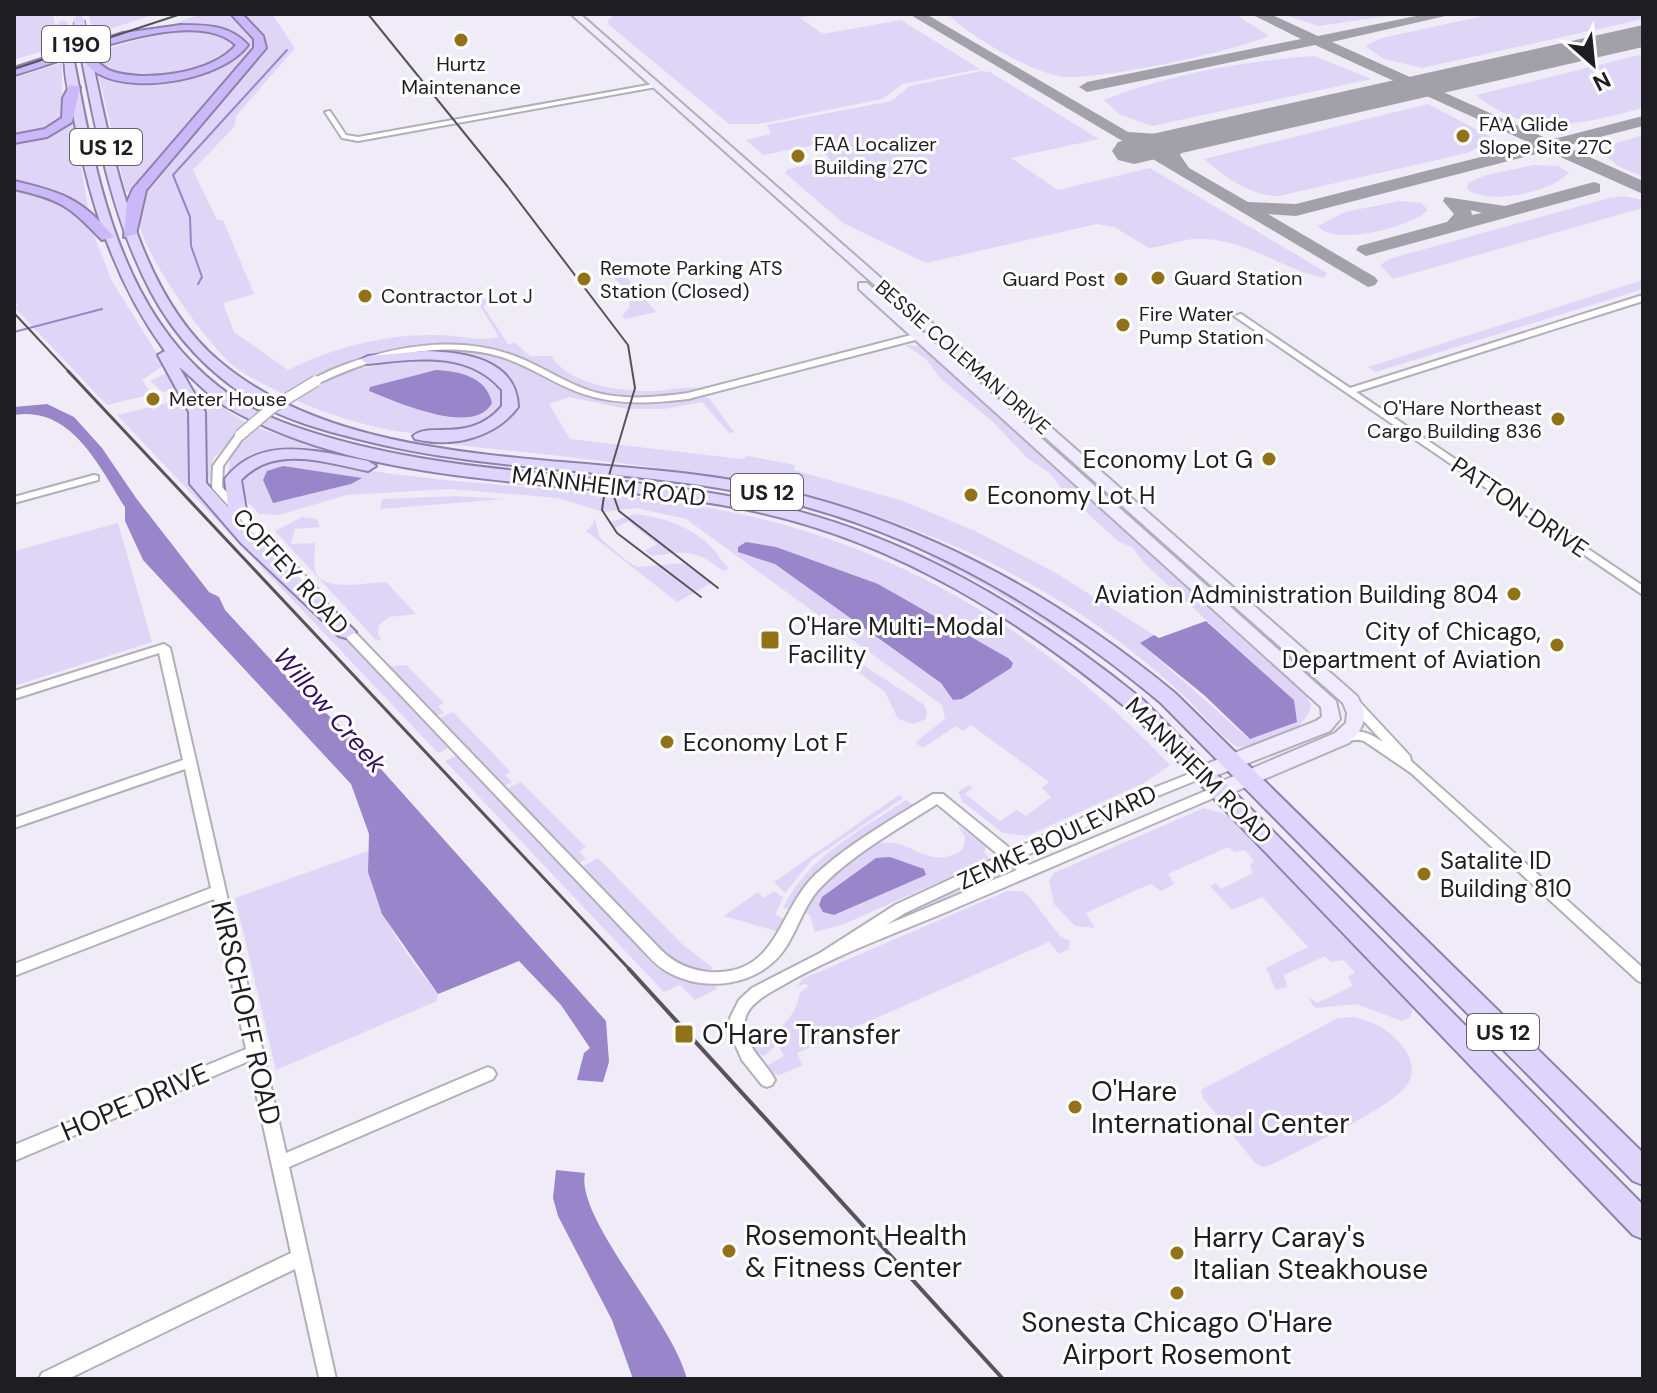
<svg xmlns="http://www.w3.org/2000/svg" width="1657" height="1393" font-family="'DM Sans',sans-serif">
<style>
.green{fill:#dfd6f7}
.water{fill:#9985c9}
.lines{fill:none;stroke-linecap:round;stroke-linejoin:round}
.stream{stroke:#9985c9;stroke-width:2}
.taxiway{fill:#a2a0a8;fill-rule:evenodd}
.runway{fill:#a2a0a8;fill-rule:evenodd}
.street-casing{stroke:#b2afb9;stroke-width:4}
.secondary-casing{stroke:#b2afb9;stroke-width:4}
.primary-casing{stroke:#8e82ad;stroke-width:4}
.highway-casing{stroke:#8e82ad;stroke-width:4}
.street{fill:#fff;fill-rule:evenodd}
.secondary{fill:#efeafd;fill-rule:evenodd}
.primary{fill:#dfd4fb;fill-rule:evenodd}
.highway{fill:#cab8f8;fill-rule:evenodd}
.tram{stroke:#56545a;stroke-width:2}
.rail-far2{stroke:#56545a;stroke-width:2}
.rail-far1{stroke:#56545a;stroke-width:3}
.rail{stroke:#56545a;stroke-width:4}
.street-bridge-casing{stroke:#b2afb9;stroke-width:13;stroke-linecap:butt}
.primary-bridge-casing{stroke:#8e82ad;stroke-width:13;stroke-linecap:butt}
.street-bridge{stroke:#fff;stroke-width:10}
.primary-bridge{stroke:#dfd4fb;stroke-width:11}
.poi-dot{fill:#927218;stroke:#fff;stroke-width:3}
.labels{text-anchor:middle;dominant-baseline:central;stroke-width:6;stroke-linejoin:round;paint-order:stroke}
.far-poi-label{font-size:20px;fill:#1e1d21;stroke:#fff;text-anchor:start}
.far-street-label{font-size:20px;fill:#1e1d21;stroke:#fff}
.shield{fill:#fff;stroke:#626164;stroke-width:2}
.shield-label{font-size:22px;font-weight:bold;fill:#1e1d21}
.poi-label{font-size:24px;fill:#1e1d21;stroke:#fff;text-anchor:start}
.street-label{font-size:24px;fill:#1e1d21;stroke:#fff}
.water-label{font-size:26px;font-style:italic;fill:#330e60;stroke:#fff}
.near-street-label{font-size:28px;fill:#1e1d21;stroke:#fff}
.near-poi-label{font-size:28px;fill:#1e1d21;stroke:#fff;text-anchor:start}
</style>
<rect width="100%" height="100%" fill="#efecf7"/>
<g class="green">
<polygon points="14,14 53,14 58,46 14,60"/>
<polygon points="88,14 156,14 94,34"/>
<path d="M200 14H231L256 42 255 49 132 192H126L98 73C146 81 202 81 244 52L246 43 225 30 163 28Z"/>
<path d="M241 14H272L295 48 236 116 235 126 193 170 217 220H223L254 294 223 303 234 332 288 370C335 347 385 334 438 335 458 335 480 342 499 337L477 301 485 299 488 304 483 306 508 344 515 343 530 356H551C571 386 622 392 656 391 671 390 685 385 700 389 667 404 610 400 572 382 549 371 526 356 500 350 425 331 350 358 285 395 266 385 242 375 227 360 203 337 133 242 138 210 143 175 239 78 266 47L265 39Z"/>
<polygon points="615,14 821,14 800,18 823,34 901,20 980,69 903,84 882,99 759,124 729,124 609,25 608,20"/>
<path d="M948 14H1235L1269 36C1226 53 1111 78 1065 77 1037 76 967 35 948 14Z"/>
<polygon points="1282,14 1401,14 1318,26"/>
<polygon points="1492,14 1639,14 1643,19 1422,68 1384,59 1365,46 1382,38"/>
<path d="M191 30 231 38 236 47C208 78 140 86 104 67L100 51C131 41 158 33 191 30Z"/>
<path d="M1643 54V108C1581 124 1530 140 1476 95Z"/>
<path d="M1314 56 1372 79 1152 126 1120 115 1104 100C1168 74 1245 61 1314 56Z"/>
<polygon points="62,63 62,118 38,132 14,136 14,78"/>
<path d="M981 71 990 72 1099 139 1011 158 1058 190 1150 168 1327 273 1324 278C1286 270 1249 242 1207 239 1183 237 1169 246 1149 248L1114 227 1097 224 926 263 843 223 785 173 788 169 831 160 815 145 763 155 746 140 771 134 767 125 891 101 910 86Z"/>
<path d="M1428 104 1495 139 1467 153 1279 196C1250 196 1225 177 1204 159Z"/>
<polygon points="74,122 88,208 63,195 14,181 14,142 57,133"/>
<polygon points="1643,135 1643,177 1618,166 1602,153 1607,146"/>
<path d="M1534 165 1558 166 1569 173C1551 192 1489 206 1467 189L1468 183 1486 175Z"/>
<polygon points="14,188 64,203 90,225 112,281 164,365 142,380 152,394 107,405 14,307 18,305 14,300"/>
<polygon points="1624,196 1643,200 1643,208 1393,279 1380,265 1392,258 1609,198"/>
<path d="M1400 201 1421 203 1428 210C1413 227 1333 247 1318 226L1345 212Z"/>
<polygon points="619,265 629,267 624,274 656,312 625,319 622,315 630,307 629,293 606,270"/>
<polygon points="1643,280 1643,289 1376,372 1368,367"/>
<path d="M905 345 923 346 1303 691 1311 705C1306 733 1262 748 1237 747 1217 733 1202 713 1184 696 1151 665 1113 635 1074 610 863 476 668 469 429 442L446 440 515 408 518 396 507 377 424 351C457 350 490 352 521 365 551 378 578 395 611 401 644 406 683 393 709 398L734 432 729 433 702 402 664 409H628L569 397 549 404 570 439 741 459 748 456 795 465 794 470 903 501 975 531 1056 573 1154 635 1141 644 1249 739 1294 700 1145 564 1132 547 1119 542 1063 491 1051 474 1027 458 993 422 941 379 925 358Z"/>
<path d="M410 358C452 359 469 363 503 388L506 403C500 409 492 420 484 424 431 450 343 421 293 399L346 372Z"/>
<polygon points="169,372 190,410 190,472 448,748 438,753 117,415 175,401 171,391 163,392 150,381"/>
<polygon points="190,386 246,423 213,459 208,486 204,488 202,409"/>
<polygon points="255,427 346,457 299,451 227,478 231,455"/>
<path d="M294 457C335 464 377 473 419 477 521 489 625 491 726 511 901 546 1048 636 1170 765L1146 782 1027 836 1003 833 963 802 958 792 970 785 972 788 965 794 1000 821 1017 810 1026 816 1051 797 1042 788 1049 782 971 725 963 731 956 726 923 748 916 743 918 740 945 719 942 705 686 519 636 508 603 512 558 498 450 489 347 495 279 515 259 514 239 493V479L257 463Z"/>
<polygon points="457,496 505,499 380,509 382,499"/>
<path d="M635 514C663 517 693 527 713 549 720 556 720 561 729 568L723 571C695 549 686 551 652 556L645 551 657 544 628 521 615 528 610 522Z"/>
<path d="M302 517 317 519 320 527 295 529 291 544 315 543C315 551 314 561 315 569 319 594 369 582 386 582L416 614 389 617 379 625 378 634 382 641 375 639 275 531Z"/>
<polygon points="594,517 600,538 628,562 638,567 683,563 713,582 677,602 586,531 593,525"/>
<polygon points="118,523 152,642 14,686 14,551"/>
<polygon points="934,553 1026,601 1107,660 986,586 929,557"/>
<polygon points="843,652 923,704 927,711 926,719 913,724 898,719 885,692 837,656"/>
<polygon points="406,665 444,703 438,706 444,713 435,717 386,667"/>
<polygon points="453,712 511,772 505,775 512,782 503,787 437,719"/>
<polygon points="456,756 657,967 686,982 716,985 717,989 695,1000 680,985 664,992 445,761"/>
<polygon points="521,782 586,847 579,851 586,859 578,864 505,789"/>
<polygon points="899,795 903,798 812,860 785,893 774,882"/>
<path d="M906 800 913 805C869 836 816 862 791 910L783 908C807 857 861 830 906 800Z"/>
<polygon points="1204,808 1234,817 1413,1007 1410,1017 1402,1021 1356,1004 1315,1008 1308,997 1317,1003 1353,986 1348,977 1355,972 1343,960 1331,962 1325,956 1284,975 1287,987 1276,990 1266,968 1308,947 1262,897 1232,910 1210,886 1216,883 1221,889 1253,873 1250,866 1254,861 1245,850 1235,852 1228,847 1168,874 1174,884 1161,891 1150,884 1086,913 1095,928 1075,926 1054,904 1049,881 1054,873"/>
<path d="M958 826 986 846 984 852 989 858 986 861 842 925 815 932 810 915 803 912C816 889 852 848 881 843 912 838 930 873 963 849L965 837Z"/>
<path d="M368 851C368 907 405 952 438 994L437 1001 276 1070 235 898Z"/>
<polygon points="598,858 682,944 712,967 711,972 688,968 664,953 581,867"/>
<polygon points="997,868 1005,872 997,880 880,930 878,927"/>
<polygon points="774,891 783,897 775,915 786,919 779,932 724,916 758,892 764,898"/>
<path d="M1007 891H1023L1029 896 1060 936 1070 941 1069 949 1059 954 1049 942 797 1053 803 1065 780 1075H772L765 1067 784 1056 778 1044 764 1056 754 1052 750 1045 760 1040 756 1034 749 1036 767 1028 772 1035C788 1021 796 1013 800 992L808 987 806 984 798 986 802 979Z"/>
<path d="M1355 1017C1377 1023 1392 1031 1405 1050 1412 1059 1415 1075 1407 1085 1390 1109 1303 1148 1273 1164L1263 1167 1255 1163 1203 1098 1201 1090 1338 1018Z"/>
</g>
<g class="water">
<path d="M436 370C459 371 487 377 492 403 474 437 397 402 369 391L370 387Z"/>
<path d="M47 404 74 417 102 448 136 498 209 592 219 597 225 610 286 676 355 740 606 1021 609 1062 603 1082 577 1080 584 1053 590 1048 561 1005 519 961 438 994 382 914 368 872 369 834 351 784 143 560 125 521V507C99 466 71 405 14 415V407Z"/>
<polygon points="283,466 362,478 351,484 273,503 263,480 267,471"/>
<polygon points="746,542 776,547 878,584 1008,658 1013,663 1011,668 962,699 953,700 941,683 775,564 738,552 738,547"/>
<polygon points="1206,621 1294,700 1297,722 1250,739 1204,695 1140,643 1154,635 1159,638"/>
<polygon points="890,857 924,869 926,875 834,915 823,912 819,905 822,897 876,858"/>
<path d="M556 1170 585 1173C575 1218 672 1320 687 1379H633L612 1320 558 1216 553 1198Z"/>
</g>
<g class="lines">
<g class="stream">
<polyline points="198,284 202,277 191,246 190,217 173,175 287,50"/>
<polyline points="14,332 102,309"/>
</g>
<g class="taxiway">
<path d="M909 14H926L1128 132 1190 136 1193 140 1180 155 1189 168 1248 202 1296 204 1532 144 1315 45 1087 92 1079 87 1087 82 1301 39 1251 14H1270L1318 36 1426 14H1454L1332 42 1550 140 1643 116V126L1565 146 1643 181V194L1547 151 1296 216 1268 214 1375 277 1378 281 1375 285 1368 287ZM1145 142 1171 144 1163 153Z"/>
<path d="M1594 182 1600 184V192L1366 256 1356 250 1359 246 1447 222 1454 214 1443 201 1445 197 1505 206ZM1471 210 1482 213 1472 215Z"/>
</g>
<polygon class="runway" points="1643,25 1643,47 1134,164 1118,160 1112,151 1118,142 1134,138"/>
<g class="street-casing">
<g id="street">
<polygon points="654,84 657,86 656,87 358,141 342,138 325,112 330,111 346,135 358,137"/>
<polygon points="1643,295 1643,301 1356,392 1643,586 1643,595 1234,316 1241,314 1350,388"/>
<path d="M941 332 945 335 944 337 919 339 688 399C647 404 607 406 568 388 546 378 526 365 502 357 440 339 376 356 319 383L316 384 311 381C321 374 333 369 344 365 397 345 458 336 512 355 543 366 570 387 602 394 630 400 660 397 688 393L919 333Z"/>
<polygon points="240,432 245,435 223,466 222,487 321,593 323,596 321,599 313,599 212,488 213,466 237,433"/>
<polygon points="94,475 98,476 98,480 14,503 14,497"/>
<path d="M341 621 345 622 660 949C674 963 689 970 709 972 779 976 777 911 816 874 851 842 893 819 933 794H943L1012 850 1108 806 1199 770H1207L1209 773 1207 776 1118 812 1021 858 1029 865 1215 787H1225L1226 790 1225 793C1131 833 1038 873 944 913 889 936 830 957 778 988 767 994 751 1003 746 1016 738 1042 765 1060 775 1080L772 1085 767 1087 762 1085 742 1060 731 1035 730 1018 739 1000 752 988 820 953 895 905 1000 856 937 804C898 829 856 852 823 885 805 902 799 927 786 947 761 986 704 994 666 971 654 964 645 952 635 942L337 628 335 625ZM1009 864 1017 870 886 925 905 913Z"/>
<polygon points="164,644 170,648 286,1153 483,1069 488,1067 493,1069 496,1074 493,1079 289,1167 336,1379 320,1379 319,1377 295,1269 68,1379 39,1379 42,1373 291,1253 249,1061 14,1161 14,1145 246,1049 214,899 14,976 14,964 211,888 185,769 14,828 14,818 183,760 159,653 14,699 14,691"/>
<path d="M1353 698 1357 699 1410 756 1411 761 1643 968V983L1638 981 1411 773 1364 741C1353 737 1347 744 1338 741L1336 738 1338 735C1358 729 1365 730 1383 742L1349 705 1347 702 1349 699Z"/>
</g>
</g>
<g class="secondary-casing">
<g id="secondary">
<path d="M571 14H580L1357 696C1369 717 1365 727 1349 743L1227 795H1213L1210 790 1213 785 1335 733 1346 723 1347 713 1343 703Z"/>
<polygon points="859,283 867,283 1336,701 1340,719 1330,731 1210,778 1196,778 1193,773 1196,768 1316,721 1322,717 1321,707 859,289"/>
</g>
</g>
<g class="primary-casing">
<g id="primary">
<path d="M86 52 91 55C113 156 136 291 219 361 353 475 583 451 748 483 908 514 1050 590 1175 693L1643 1153V1185L1633 1181 1161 703C1041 602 903 523 747 493 618 468 485 472 358 439 323 430 285 420 254 401 211 375 175 337 151 292 112 218 97 136 81 55Z"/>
<path d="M65 59 74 61C89 139 103 219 140 290 162 332 193 370 233 397 262 417 300 429 334 439 472 478 618 472 759 502 903 532 1030 608 1143 700L1643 1205V1239L1633 1235 1129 710C1020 619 898 543 758 512 586 474 382 497 225 406 209 396 194 379 179 367L205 412 206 483 228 507 225 479C260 433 319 452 368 461L376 466 368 471C326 463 275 444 241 480L246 510 235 515 356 632 346 638 339 636 241 543 190 484 189 412 158 355 165 351C114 281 90 203 74 119 71 101 63 76 65 59Z"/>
<path d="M425 351C463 352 517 359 518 407 495 438 452 448 415 439L413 436C431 421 470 444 502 406V390C468 350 415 359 368 364L361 360 368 356Z"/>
</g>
</g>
<g class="highway-casing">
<g id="highway">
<polygon points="231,14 242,14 263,36 266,48 146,190 136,234 124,237 127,202 133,189 254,48 254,39"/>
<path d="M181 25C206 25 230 25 248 45 223 79 139 94 101 75 93 72 87 64 81 59L91 57C98 61 104 69 111 71 144 83 214 73 236 45 193 3 64 62 14 75V68L123 33Z"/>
<polygon points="70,85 80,87 72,122 47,137 14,143 14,135 45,129 62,118 63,98"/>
<path d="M14 181C62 192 82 199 114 237L102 240C69 206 62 200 14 189Z"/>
</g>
</g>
<use href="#street" class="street"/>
<use href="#secondary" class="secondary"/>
<use href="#primary" class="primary"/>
<use href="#highway" class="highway"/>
<g class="tram">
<polyline points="368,14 508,187 628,345 635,388 605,489 602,510 617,533 701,597"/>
<polyline points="614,482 612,491 619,511 718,588"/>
</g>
<g class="rail-far2">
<polyline points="14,69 181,14"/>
<polyline points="14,313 70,373"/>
</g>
<polyline class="rail-far1" points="68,371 631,971"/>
<polyline class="rail" points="629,969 1003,1379"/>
<g class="street-bridge-casing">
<polyline id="street-bridge" points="240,435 273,407 316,381"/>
</g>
<g class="primary-bridge-casing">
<g id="primary-bridge">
<polyline points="79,21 86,55"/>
<polyline points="63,26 69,61"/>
</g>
</g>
<use href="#street-bridge" class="street-bridge"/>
<use href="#primary-bridge" class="primary-bridge"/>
</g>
<g class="poi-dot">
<circle cx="461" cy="40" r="8"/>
<circle cx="1463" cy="136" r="8"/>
<circle cx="798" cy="156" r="8"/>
<circle cx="1158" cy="278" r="8"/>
<circle cx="584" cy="279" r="8"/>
<circle cx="1121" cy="279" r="8"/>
<circle cx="365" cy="296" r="8"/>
<circle cx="1123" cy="325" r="8"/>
<circle cx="153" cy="399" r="8"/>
<circle cx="1558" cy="419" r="8"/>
<circle cx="1269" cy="459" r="8"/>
<circle cx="971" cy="495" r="8"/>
<circle cx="1514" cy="594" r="8"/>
<rect x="760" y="630" width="20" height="20" rx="4"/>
<circle cx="1557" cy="645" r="8"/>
<circle cx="667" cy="742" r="8"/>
<circle cx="1424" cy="874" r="8"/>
<rect x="674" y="1024" width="20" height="20" rx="4"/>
<circle cx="1075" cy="1107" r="8"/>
<circle cx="729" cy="1251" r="8"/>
<circle cx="1177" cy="1253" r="8"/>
<circle cx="1177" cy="1293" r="8"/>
</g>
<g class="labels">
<g class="far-poi-label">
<text x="461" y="64" text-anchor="middle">Hurtz<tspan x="461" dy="23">Maintenance</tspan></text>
<text x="1479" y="124">FAA Glide<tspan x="1479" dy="23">Slope Site 27C</tspan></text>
<text x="814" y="144">FAA Localizer<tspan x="814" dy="23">Building 27C</tspan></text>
<text x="600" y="268">Remote Parking ATS<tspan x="600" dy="23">Station (Closed)</tspan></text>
<text x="1174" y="278">Guard Station</text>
<text x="1105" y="279" text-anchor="end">Guard Post</text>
<text x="381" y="296">Contractor Lot J</text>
<text x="1139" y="314">Fire Water<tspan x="1139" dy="23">Pump Station</tspan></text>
<text x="169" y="399">Meter House</text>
<text x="1542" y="408" text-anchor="end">O'Hare Northeast<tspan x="1542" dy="23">Cargo Building 836</tspan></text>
</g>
<g class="far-street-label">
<text transform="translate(963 357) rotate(41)">BESSIE COLEMAN DRIVE</text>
</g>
<g class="shield">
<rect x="42" y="26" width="68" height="36" rx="6"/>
<rect x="70" y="129" width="72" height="36" rx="6"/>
<rect x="731" y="474" width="72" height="36" rx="6"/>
<rect x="1467" y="1014" width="72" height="36" rx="6"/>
</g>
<g class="shield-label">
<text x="76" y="44">I 190</text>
<text x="106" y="147">US 12</text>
<text x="767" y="492">US 12</text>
<text x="1503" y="1032">US 12</text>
</g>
<g class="poi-label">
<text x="1253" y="459" text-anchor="end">Economy Lot G</text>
<text x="987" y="495">Economy Lot H</text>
<text x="1498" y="594" text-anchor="end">Aviation Administration Building 804</text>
<text x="788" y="626">O'Hare Multi-Modal<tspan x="788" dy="28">Facility</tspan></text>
<text x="1541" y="631" text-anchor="end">City of Chicago,<tspan x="1541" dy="28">Department of Aviation</tspan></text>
<text x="683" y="742">Economy Lot F</text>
<text x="1440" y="860">Satalite ID<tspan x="1440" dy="28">Building 810</tspan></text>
</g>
<g class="street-label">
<text transform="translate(609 486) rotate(7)">MANNHEIM ROAD</text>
<text transform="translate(1520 507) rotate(34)">PATTON DRIVE</text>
<text transform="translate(291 571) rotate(48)">COFFEY ROAD</text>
<text transform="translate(1199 770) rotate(45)">MANNHEIM ROAD</text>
<text transform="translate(1057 837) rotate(-25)">ZEMKE BOULEVARD</text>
</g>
<g class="water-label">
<text transform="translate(330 710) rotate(49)">Willow Creek</text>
</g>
<g class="near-street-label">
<text transform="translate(246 1013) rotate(77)">KIRSCHOFF ROAD</text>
<text transform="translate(135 1102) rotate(-23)">HOPE DRIVE</text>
</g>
<g class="near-poi-label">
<text x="702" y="1034">O'Hare Transfer</text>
<text x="1091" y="1091">O'Hare<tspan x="1091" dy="32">International Center</tspan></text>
<text x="745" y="1235">Rosemont Health<tspan x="745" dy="32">&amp; Fitness Center</tspan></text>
<text x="1193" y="1237">Harry Caray's<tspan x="1193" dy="32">Italian Steakhouse</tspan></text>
<text x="1177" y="1322" text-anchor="middle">Sonesta Chicago O'Hare<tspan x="1177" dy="32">Airport Rosemont</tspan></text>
</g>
</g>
<rect width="1657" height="1393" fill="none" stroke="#1e1d21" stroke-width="32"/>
<g transform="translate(1593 64) rotate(153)" stroke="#ffffff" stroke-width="6" paint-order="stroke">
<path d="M0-6L14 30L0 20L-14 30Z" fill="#1e1d21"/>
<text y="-12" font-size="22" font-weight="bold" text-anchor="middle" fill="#1e1d21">N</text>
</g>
</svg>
